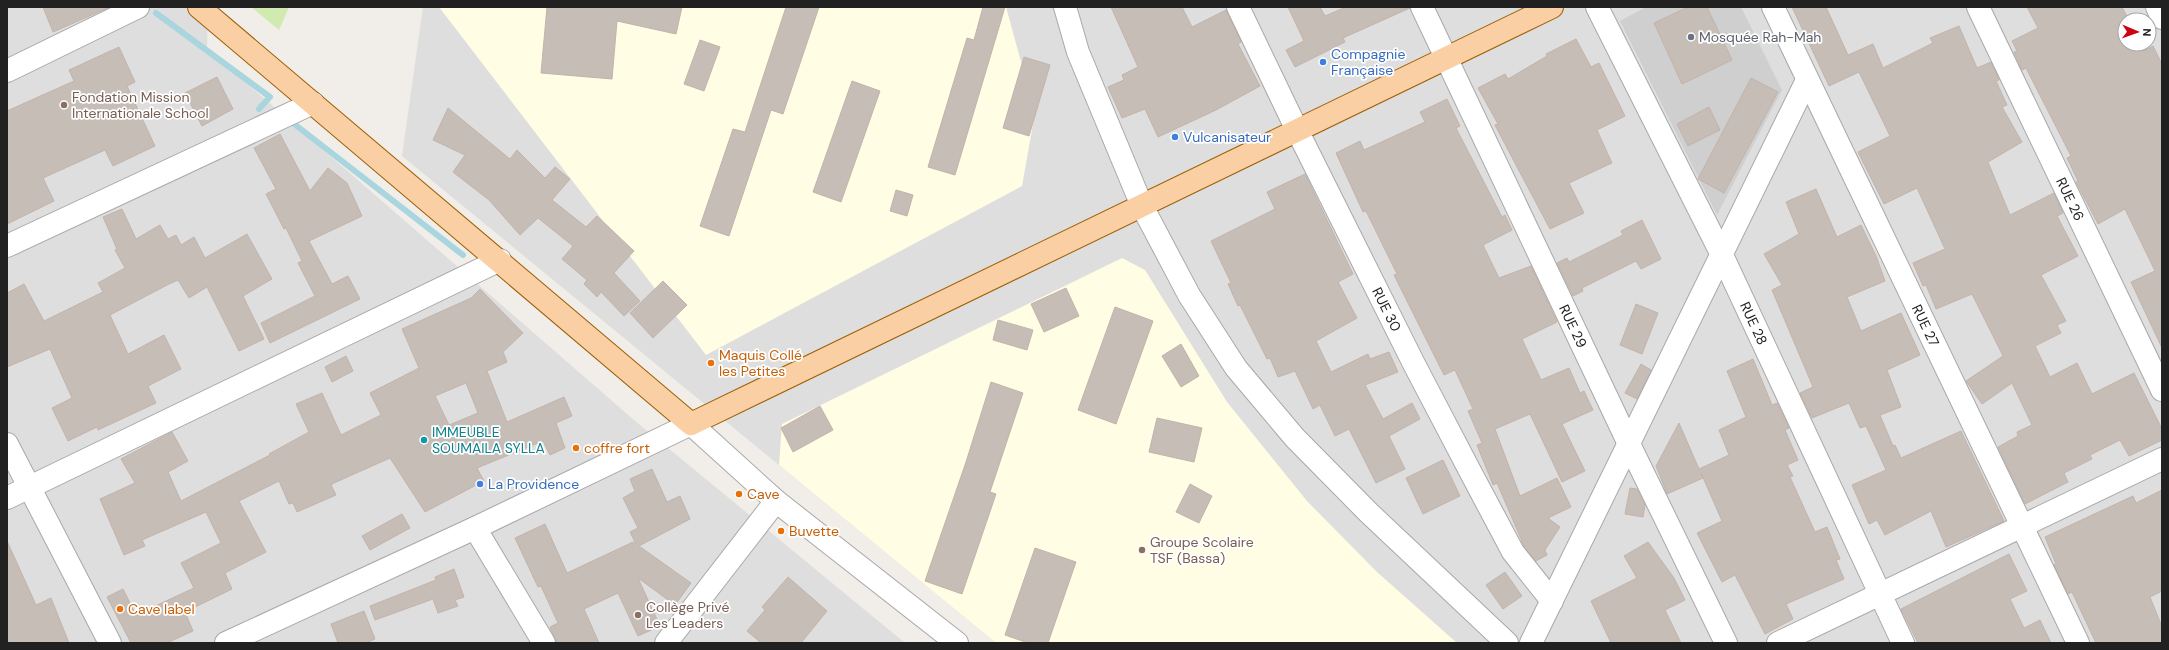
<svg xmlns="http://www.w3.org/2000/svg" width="2169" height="650" font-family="'DM Sans',sans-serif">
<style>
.residential{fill:#dfdede;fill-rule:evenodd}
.education{fill:#fffde3}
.religious{fill:#cfcfcf}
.grass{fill:#d0eaaf}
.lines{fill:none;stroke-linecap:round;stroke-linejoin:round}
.stream{stroke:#a9d5de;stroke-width:6}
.building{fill:#c6bdb7;stroke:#c3b3aa;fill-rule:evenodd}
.minor-casing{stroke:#a8a8a8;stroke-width:24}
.major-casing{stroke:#9b5f03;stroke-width:24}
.minor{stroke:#fff;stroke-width:22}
.major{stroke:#facfa3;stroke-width:22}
.worship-dot{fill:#6b7280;stroke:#fff;stroke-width:1.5}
.shop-dot{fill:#3f7fe0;stroke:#fff;stroke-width:1.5}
.education-dot{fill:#8d6e63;stroke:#fff;stroke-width:1.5}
.food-dot{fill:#e8710a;stroke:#fff;stroke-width:1.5}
.culture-dot{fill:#0f9aa8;stroke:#fff;stroke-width:1.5}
.labels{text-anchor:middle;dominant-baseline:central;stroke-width:3.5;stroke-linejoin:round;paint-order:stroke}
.worship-label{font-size:14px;fill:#5b616d;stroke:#fff;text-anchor:start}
.shop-label{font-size:14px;fill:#366cbe;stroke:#fff;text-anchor:start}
.education-label{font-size:14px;fill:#785e54;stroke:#fff;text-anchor:start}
.street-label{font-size:14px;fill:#212121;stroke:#fff}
.food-label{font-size:14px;fill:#c56008;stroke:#fff;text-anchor:start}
.culture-label{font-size:14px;fill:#0d838f;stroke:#fff;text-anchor:start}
</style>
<rect width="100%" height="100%" fill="#f1ede8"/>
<g class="residential">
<polygon points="7,7 208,7 207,49 634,420 905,643 7,643"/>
<path d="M423 7H2162V643H996L402 156ZM2125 20H2149V44H2125Z"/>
</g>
<g class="education">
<polygon points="439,7 1006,7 1035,113 1022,186 706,355"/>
<polygon points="1122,258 1145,270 1227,402 1307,501 1377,572 1457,643 996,643 779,465 782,424"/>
</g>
<polygon class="religious" points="1646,7 1741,7 1782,90 1717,215 1620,21"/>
<polygon class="grass" points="251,7 289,7 279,30"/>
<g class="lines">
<g class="stream">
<polyline points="156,13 270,97"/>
<polyline points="259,109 268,99"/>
<polyline points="293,123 463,255"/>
</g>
</g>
<g class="building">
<polygon points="43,7 110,7 53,32"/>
<polygon points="547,7 682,7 676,34 617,21 612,79 541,73"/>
<polygon points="786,7 819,7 783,114 771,110 729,236 700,226 733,129 745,132"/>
<polygon points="983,7 1005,7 955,175 928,167 967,38 974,40"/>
<polygon points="1111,7 1182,7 1192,27 1226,10 1241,42 1238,44 1260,86 1216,110 1158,137 1145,109 1122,118 1108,87 1124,80 1122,75 1138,67"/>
<polygon points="1288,7 1320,7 1325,16 1346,7 1410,8 1343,38 1345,42 1295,67 1286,50 1304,41"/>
<polygon points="1688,7 1707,7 1732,60 1682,84 1654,23"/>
<polygon points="1792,7 1826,7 1848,55 1873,44 1883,68 1933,43 1930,38 1959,26 1977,68 1991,62 1999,80 1996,81 2007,105 2002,107 2022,142 1988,162 2010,215 2054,193 2063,213 2057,216 2078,256 2041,275 2066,321 2057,325 2061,333 2035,346 2050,377 2077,363 2092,394 2134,373 2162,429 2162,440 2129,456 2120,440 2090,455 2092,459 2064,473 2068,482 2025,504 1998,447 2018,436 2017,432 2032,425 2012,383 1982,404 1966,381 2003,356 1972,294 1936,309 1926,285 1923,286 1913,263 1945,249 1917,188 1884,204 1858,152 1890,136 1859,72 1829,86"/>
<polygon points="2027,7 2122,7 2129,20 2125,20 2125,44 2140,44 2144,51 2153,46 2162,64 2162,348 2131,282 2155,271 2125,209 2098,224 2076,182 2078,181 2067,158 2071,156 2026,68 2022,70 2014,52 2017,51 2012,41 2038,28"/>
<polygon points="1576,39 1591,67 1599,63 1625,116 1597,130 1612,163 1569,183 1584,213 1550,229 1517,167 1495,125 1498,124 1478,88 1505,74 1508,79 1547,56 1546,54"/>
<polygon points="700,40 720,47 704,91 684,84"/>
<polygon points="119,47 135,82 127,86 155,146 113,166 105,150 43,178 54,201 7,224 7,111 74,81 69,70"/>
<polygon points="1024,57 1050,65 1029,136 1003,128"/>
<polygon points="217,77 233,109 202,126 185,93"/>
<polygon points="1751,78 1778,92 1724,193 1698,179"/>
<polygon points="852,81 880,91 841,202 813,192"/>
<polygon points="1447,99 1460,126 1456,128 1502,217 1505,215 1512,230 1483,245 1499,278 1531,266 1557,322 1522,339 1541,380 1569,368 1580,393 1584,391 1593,410 1562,424 1585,471 1562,482 1530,414 1495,429 1520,496 1557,478 1571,507 1548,518 1560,527 1545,550 1547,555 1536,561 1524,546 1497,483 1493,485 1477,445 1482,443 1468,411 1473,409 1455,370 1444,375 1394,275 1397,274 1366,211 1363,212 1336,153 1360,141 1364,150 1425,122 1420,112"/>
<polygon points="1709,107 1720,130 1688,146 1677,124"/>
<polygon points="448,108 510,159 517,150 545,178 555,167 570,179 552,200 586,227 597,216 634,251 614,273 640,301 624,316 601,292 597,297 584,284 587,280 562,259 573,246 538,218 520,235 489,200 453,172 465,155 433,140"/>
<polygon points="280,134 310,191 328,168 347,183 362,216 309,241 332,284 348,276 360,299 270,343 261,323 315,296 298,263 302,261 286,228 284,229 266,194 276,189 254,148"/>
<polygon points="1305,174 1353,274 1338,282 1357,318 1316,341 1331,372 1368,354 1370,359 1389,352 1398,372 1365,385 1383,419 1412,403 1420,419 1389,436 1405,469 1376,483 1349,429 1335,436 1320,405 1313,409 1295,371 1278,377 1270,358 1267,359 1240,305 1238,306 1228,284 1231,283 1211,241 1275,209 1267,192"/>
<polygon points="1816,189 1837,237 1861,225 1876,256 1885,281 1847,297 1861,331 1901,313 1920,355 1887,370 1901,407 1880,415 1893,446 1895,445 1901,458 1961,431 2004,521 1946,547 1931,511 1885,535 1877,520 1869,524 1852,485 1886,470 1866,426 1860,428 1849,403 1812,418 1800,393 1813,387 1772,290 1782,285 1764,254 1799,234 1786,202"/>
<polygon points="896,190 913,195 907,216 890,211"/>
<polygon points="122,209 136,239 160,225 168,239 176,235 181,245 194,237 205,258 247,234 272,279 243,296 264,339 239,351 207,287 189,298 178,280 169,284 110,315 128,354 164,335 181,369 148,386 156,403 98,430 97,427 68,441 52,408 72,398 50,349 7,367 7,293 24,284 44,321 103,292 98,283 125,268 115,250 117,249 103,217"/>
<polygon points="1642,220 1661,259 1641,269 1636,261 1582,288 1583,291 1573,296 1557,263 1567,258 1569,262 1623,235 1621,231"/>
<polygon points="663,281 687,305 653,338 630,313"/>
<polygon points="1066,288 1079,316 1044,332 1031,304"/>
<path d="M480 289 523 333 503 352 507 362 487 371 507 422 564 397 572 416 556 423 565 448 550 455 543 441 477 468 484 481 425 512 390 458 334 483 331 485 336 495 297 512 293 503 289 504 279 481 239 501 266 552 225 573 232 589 185 612 193 631 167 643H131L107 597 123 589 136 615 194 588 181 563 221 543 206 512 142 540 145 546 124 555 100 499 135 483 121 459 172 432 188 461 168 472 181 501 270 455 269 454 309 432 296 404 322 393 341 435 381 415 370 393 419 368 402 329 471 298ZM466 383 478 413 449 425 435 396Z"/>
<polygon points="1636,304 1658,313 1642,354 1620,345"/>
<polygon points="1115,307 1153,321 1116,424 1078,410"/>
<polygon points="998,320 1033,330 1027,350 993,340"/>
<polygon points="1181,344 1199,376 1181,387 1162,356"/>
<polygon points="346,356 353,371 332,382 325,367"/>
<polygon points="1753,359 1772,405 1777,403 1789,428 1785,430 1798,460 1787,465 1793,476 1790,477 1815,532 1827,527 1840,559 1836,560 1844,579 1786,604 1793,619 1765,634 1735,575 1722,582 1697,533 1722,521 1701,473 1703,478 1667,494 1656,466 1679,423 1699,469 1729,455 1719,430 1746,417 1727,371"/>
<polygon points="1641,364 1651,370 1637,399 1625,393"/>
<polygon points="991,382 1023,393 990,492 996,494 962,594 925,581 966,462"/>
<polygon points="820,406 833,430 793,452 781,428"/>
<polygon points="1157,418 1202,428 1194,462 1149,452"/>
<polygon points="1443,460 1460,496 1423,514 1406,478"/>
<polygon points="652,469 667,502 680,496 690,519 639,546 691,583 675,605 638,578 660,626 638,636 618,593 584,609 599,643 557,643 550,627 558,623 541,586 538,587 515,538 545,524 567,573 633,542 636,544 630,532 638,528 623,498 635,491 630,479"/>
<polygon points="1190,484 1212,496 1199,523 1176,512"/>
<polygon points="1630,488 1637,489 1645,505 1643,517 1625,514"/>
<polygon points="2162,490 2162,591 2150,597 2162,627 2162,643 2096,643 2072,592 2068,594 2054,565 2056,564 2045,537 2133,496 2136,503"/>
<polygon points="402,514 410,528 370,550 362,536"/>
<polygon points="7,541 36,605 51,598 69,643 7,643"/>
<polygon points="1648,542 1674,578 1685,600 1665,610 1681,643 1611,643 1591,601 1637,578 1624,556"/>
<polygon points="1035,548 1076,562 1048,643 1028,643 1005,635"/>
<polygon points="2009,554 2027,591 2010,599 2024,628 2040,620 2051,643 1918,643 1901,609"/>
<polygon points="454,569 464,597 455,600 458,606 438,613 433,599 375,620 370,606 436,580 435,577"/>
<polygon points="1505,572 1522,596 1503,609 1486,585"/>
<polygon points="788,577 827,611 801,643 761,643 747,631 765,610 762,607"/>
<polygon points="364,611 375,639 366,643 338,643 331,624"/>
</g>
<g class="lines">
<g class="minor-casing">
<g id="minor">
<polyline points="1065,7 1078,52 1142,206 1189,295 1236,368 1295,438 1369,513 1507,643"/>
<path id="s1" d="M1238 7 1297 130 1414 364 1471 473 1513 552 1552 601"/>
<path id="s2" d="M1422 7 1629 444 1726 643"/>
<path id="s3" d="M1597 7 1722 255 1903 643"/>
<path id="s4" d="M1773 7 2078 643"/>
<path id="s5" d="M1978 7 2162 390"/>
<polyline points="2157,7 2162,18"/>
<polyline points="7,71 138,7"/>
<polyline points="7,246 313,103"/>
<polyline points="7,444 110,643"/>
<polyline points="7,498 500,260"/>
<polyline points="475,528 544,643"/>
<polyline points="226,643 475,528 691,424 776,501 957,643"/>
<polyline points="666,643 776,501"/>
<polyline points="1531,643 1807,80"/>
<polyline points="1778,643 2162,459"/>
</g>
</g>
<g class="major-casing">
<polyline id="major" points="199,7 691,424 1552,7"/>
</g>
<use href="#minor" class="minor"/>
<use href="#major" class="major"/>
</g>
<circle class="worship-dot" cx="1691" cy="37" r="4"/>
<g class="shop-dot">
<circle cx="1323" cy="62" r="4"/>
<circle cx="1175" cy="137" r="4"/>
<circle cx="480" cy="484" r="4"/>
</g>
<g class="education-dot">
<circle cx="64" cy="105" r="4"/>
<circle cx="1142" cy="550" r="4"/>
<circle cx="638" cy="615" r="4"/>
</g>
<g class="food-dot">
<circle cx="711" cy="363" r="4"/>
<circle cx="576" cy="448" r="4"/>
<circle cx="739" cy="494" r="4"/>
<circle cx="781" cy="531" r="4"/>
<circle cx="120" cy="609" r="4"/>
</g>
<circle class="culture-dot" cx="424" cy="440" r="4"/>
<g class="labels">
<g class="worship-label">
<text x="1699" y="37">Mosquée Rah-Mah</text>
</g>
<g class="shop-label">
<text x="1331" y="54">Compagnie<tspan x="1331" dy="16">Française</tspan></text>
<text x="1183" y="137">Vulcanisateur</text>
<text x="488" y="484">La Providence</text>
</g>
<g class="education-label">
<text x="72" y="97">Fondation Mission<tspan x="72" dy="16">Internationale School</tspan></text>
<text x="1150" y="542">Groupe Scolaire<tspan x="1150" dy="16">TSF (Bassa)</tspan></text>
<text x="646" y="607">Collège Privé<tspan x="646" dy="16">Les Leaders</tspan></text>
</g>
<g class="street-label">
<text stroke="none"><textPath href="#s5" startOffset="213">RUE 26</textPath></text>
<text stroke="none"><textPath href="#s1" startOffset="337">RUE 30</textPath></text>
<text stroke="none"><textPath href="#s3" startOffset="353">RUE 28</textPath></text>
<text stroke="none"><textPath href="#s4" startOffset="353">RUE 27</textPath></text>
<text stroke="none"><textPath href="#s2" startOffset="353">RUE 29</textPath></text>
</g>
<g class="food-label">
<text x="719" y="355">Maquis Collé<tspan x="719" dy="16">les Petites</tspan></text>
<text x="584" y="448">coffre fort</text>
<text x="747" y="494">Cave</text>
<text x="789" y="531">Buvette</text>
<text x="128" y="609">Cave label</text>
</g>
<g class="culture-label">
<text x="432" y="432">IMMEUBLE<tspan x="432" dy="16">SOUMAILA SYLLA</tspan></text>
</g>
</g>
<rect width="2169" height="650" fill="none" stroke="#212121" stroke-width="16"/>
<g transform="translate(2137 32) rotate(92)"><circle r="19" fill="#ffffff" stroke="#a6a6a6"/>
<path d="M0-3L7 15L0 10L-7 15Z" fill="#ce0311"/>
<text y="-6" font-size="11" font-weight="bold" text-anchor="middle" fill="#212121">N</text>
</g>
</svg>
